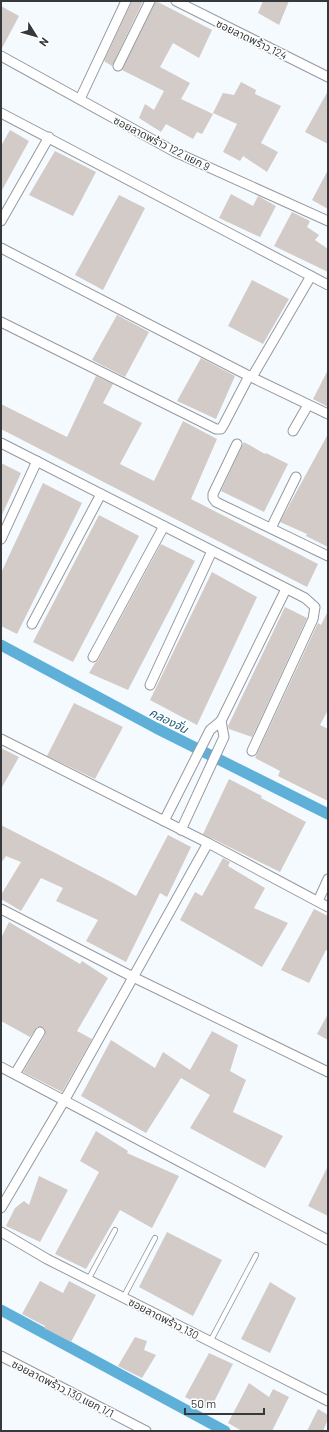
<svg xmlns="http://www.w3.org/2000/svg" width="329" height="1432" font-family="Barlow,'Noto Sans Thai',sans-serif">
<style>
.lines{fill:none;stroke-linecap:round;stroke-linejoin:round}
.canal{stroke:#5fb0d8;stroke-width:11}
.building{fill:#d2cbc7}
.lane-casing{stroke:#959aa0;stroke-width:6}
.street-casing{stroke:#959aa0;stroke-width:11}
.lane{stroke:#fff;stroke-width:4.5}
.street{stroke:#fff;stroke-width:9}
.labels{text-anchor:middle;dominant-baseline:central;stroke-width:3;stroke-linejoin:round;paint-order:stroke}
.street-label{font-size:11px;fill:#36393b;stroke:#fff}
.water-label{font-size:12px;font-style:italic;fill:#205e7a;stroke:#fff}
</style>
<rect width="100%" height="100%" fill="#f5faff"/>
<g class="lines">
<g class="canal">
<polyline points="1,645 156,728 328,814"/>
<polyline points="1,1310 225,1431"/>
</g>
</g>
<g class="building">
<polygon points="132,1 143,1 112,66 104,61"/>
<polygon points="156,1 212,30 199,58 173,43 160,67 190,83 181,99 213,114 202,134 197,132 193,139 166,124 161,132 139,118 145,104 154,110 164,91 122,70"/>
<polygon points="263,1 289,1 279,25 258,13"/>
<polygon points="1,6 19,16 1,50"/>
<polygon points="241,82 256,90 255,94 281,106 261,143 278,152 267,172 243,156 240,161 223,152 237,124 213,113 223,93 234,95"/>
<polygon points="328,91 328,144 305,132"/>
<polygon points="10,130 29,141 1,192 1,146"/>
<polygon points="55,151 96,172 73,216 29,195"/>
<polygon points="328,170 328,209 312,200"/>
<polygon points="231,194 253,206 258,196 276,206 260,237 219,218"/>
<polygon points="119,195 145,208 103,290 75,275"/>
<polygon points="292,212 310,221 307,227 319,235 315,240 328,249 328,272 274,246"/>
<polygon points="252,280 289,299 263,344 228,326"/>
<polygon points="117,315 149,332 125,377 92,360"/>
<polygon points="201,358 235,376 216,419 177,401"/>
<polygon points="328,370 328,407 313,399"/>
<polygon points="96,376 113,384 103,403 142,423 120,464 154,481 183,421 217,439 191,499 318,564 307,587 1,429 1,404 67,437"/>
<polygon points="328,434 328,547 306,536 307,534 280,522"/>
<polygon points="244,442 265,454 266,453 288,464 264,512 221,491"/>
<polygon points="1,463 21,473 1,517"/>
<polygon points="43,483 82,503 17,634 1,626 1,573"/>
<polygon points="99,515 139,536 73,662 33,642"/>
<polygon points="161,544 195,561 128,690 89,673 95,663 98,660"/>
<polygon points="212,572 257,597 197,725 150,700"/>
<polygon points="285,607 307,618 252,737 229,729 228,726"/>
<polygon points="328,611 328,710 320,725 328,729 328,801 278,776 280,771 255,758 318,623 321,625"/>
<polygon points="74,703 123,727 95,779 47,756"/>
<polygon points="1,748 19,757 1,789"/>
<polygon points="229,779 262,796 261,798 306,822 280,872 203,834"/>
<polygon points="1,825 117,885 136,896 168,835 191,847 167,897 160,893 126,962 86,941 98,920 56,901 63,888 41,878 21,911 1,899 1,895 21,862 6,856 1,863"/>
<polygon points="223,858 230,862 228,866 265,888 254,908 288,923 262,967 180,920 195,892 202,896"/>
<polygon points="314,909 328,916 328,951 326,950 309,983 281,970"/>
<polygon points="9,922 80,964 82,961 108,978 77,1031 92,1039 62,1092 23,1072 45,1035 45,1029 43,1027 37,1027 30,1037 1,1021 1,938"/>
<polygon points="328,1014 328,1040 317,1034"/>
<polygon points="212,1031 238,1045 230,1071 246,1080 233,1112 283,1136 265,1168 190,1128 210,1095 181,1078 146,1133 81,1096 111,1040 155,1068 163,1052 190,1070"/>
<polygon points="96,1131 128,1151 127,1153 179,1176 152,1228 120,1210 86,1269 55,1254 99,1172 80,1161"/>
<polygon points="328,1166 328,1216 308,1206"/>
<polygon points="39,1176 68,1190 40,1242 6,1226 15,1208 24,1201 29,1205"/>
<polygon points="167,1232 222,1260 193,1316 139,1287"/>
<polygon points="40,1281 63,1293 69,1281 96,1295 71,1342 44,1328 45,1326 22,1314"/>
<polygon points="270,1282 296,1298 270,1353 241,1339"/>
<polygon points="135,1337 147,1341 144,1350 156,1355 142,1378 118,1366"/>
<polygon points="209,1353 233,1364 210,1410 185,1397"/>
<polygon points="249,1383 269,1397 273,1389 289,1397 272,1431 242,1431 228,1423"/>
<polygon points="318,1409 328,1415 328,1419 323,1431 307,1431"/>
</g>
<g class="lines">
<g class="lane-casing">
<g id="lane">
<polyline points="88,1280 115,1230"/>
<polyline points="123,1298 155,1238"/>
<polyline points="210,1342 256,1255"/>
</g>
</g>
<g class="street-casing">
<g id="street">
<polyline points="176,1 328,77"/>
<polyline points="1,56 175,152 328,221"/>
<polyline points="118,66 150,1"/>
<polyline points="80,99 126,1"/>
<polyline points="1,113 328,285"/>
<polyline points="1,221 49,137"/>
<polyline points="1,248 249,376 328,414"/>
<polyline points="1,322 216,429 221,429 224,424 249,376"/>
<polyline points="252,377 311,276"/>
<polyline points="293,431 308,405"/>
<polyline points="1,443 305,598 315,607 313,619 252,751"/>
<polyline points="237,444 213,494 213,498 216,502 328,556"/>
<polyline points="271,528 296,477"/>
<polyline points="1,539 37,461"/>
<polyline points="32,624 101,494"/>
<polyline points="93,657 164,526"/>
<polyline points="150,685 212,551"/>
<polyline points="221,721 286,589"/>
<polyline points="1,739 208,843 328,907"/>
<polyline points="164,821 210,730 221,721 224,737 181,830"/>
<polyline points="318,901 328,879"/>
<polyline points="1,909 133,977 328,1072"/>
<polyline points="1,1067 328,1240"/>
<polyline points="15,1074 40,1032"/>
<polyline points="1,1208 64,1101 208,843"/>
<polyline points="1,1232 47,1259 328,1401"/>
<polyline points="1,1356 146,1431"/>
</g>
</g>
<use href="#lane" class="lane"/>
<use href="#street" class="street"/>
</g>
<g class="labels">
<g class="street-label">
<text transform="translate(252 39) rotate(26)">ซอยลาดพร้าว 124</text>
<text transform="translate(162 143) rotate(27)">ซอยลาดพร้าว 122 แยก 9</text>
<text transform="translate(164 1318) rotate(27)">ซอยลาดพร้าว 130</text>
<text transform="translate(63 1388) rotate(27)">ซอยลาดพร้าว 130 แยก 1/1</text>
</g>
<g class="water-label">
<text transform="translate(169 720) rotate(27)">คลองจั่น</text>
</g>
</g>
<rect width="329" height="1432" fill="none" stroke="#36393b" stroke-width="4"/>
<g transform="translate(36 36) rotate(127)" stroke="#ffffff" stroke-width="3" paint-order="stroke">
<path d="M0-3L7 15L0 10L-7 15Z" fill="#36393b"/>
<text y="-6" font-size="11" font-weight="bold" text-anchor="middle" fill="#36393b">N</text>
</g>
<path d="M185 1408v6h79v-6" fill="none" stroke="#36393b" stroke-width="2"/>
<text x="191" y="1408" font-size="12" fill="#36393b" stroke="#ffffff" stroke-width="3" paint-order="stroke">50 m</text>
</svg>
